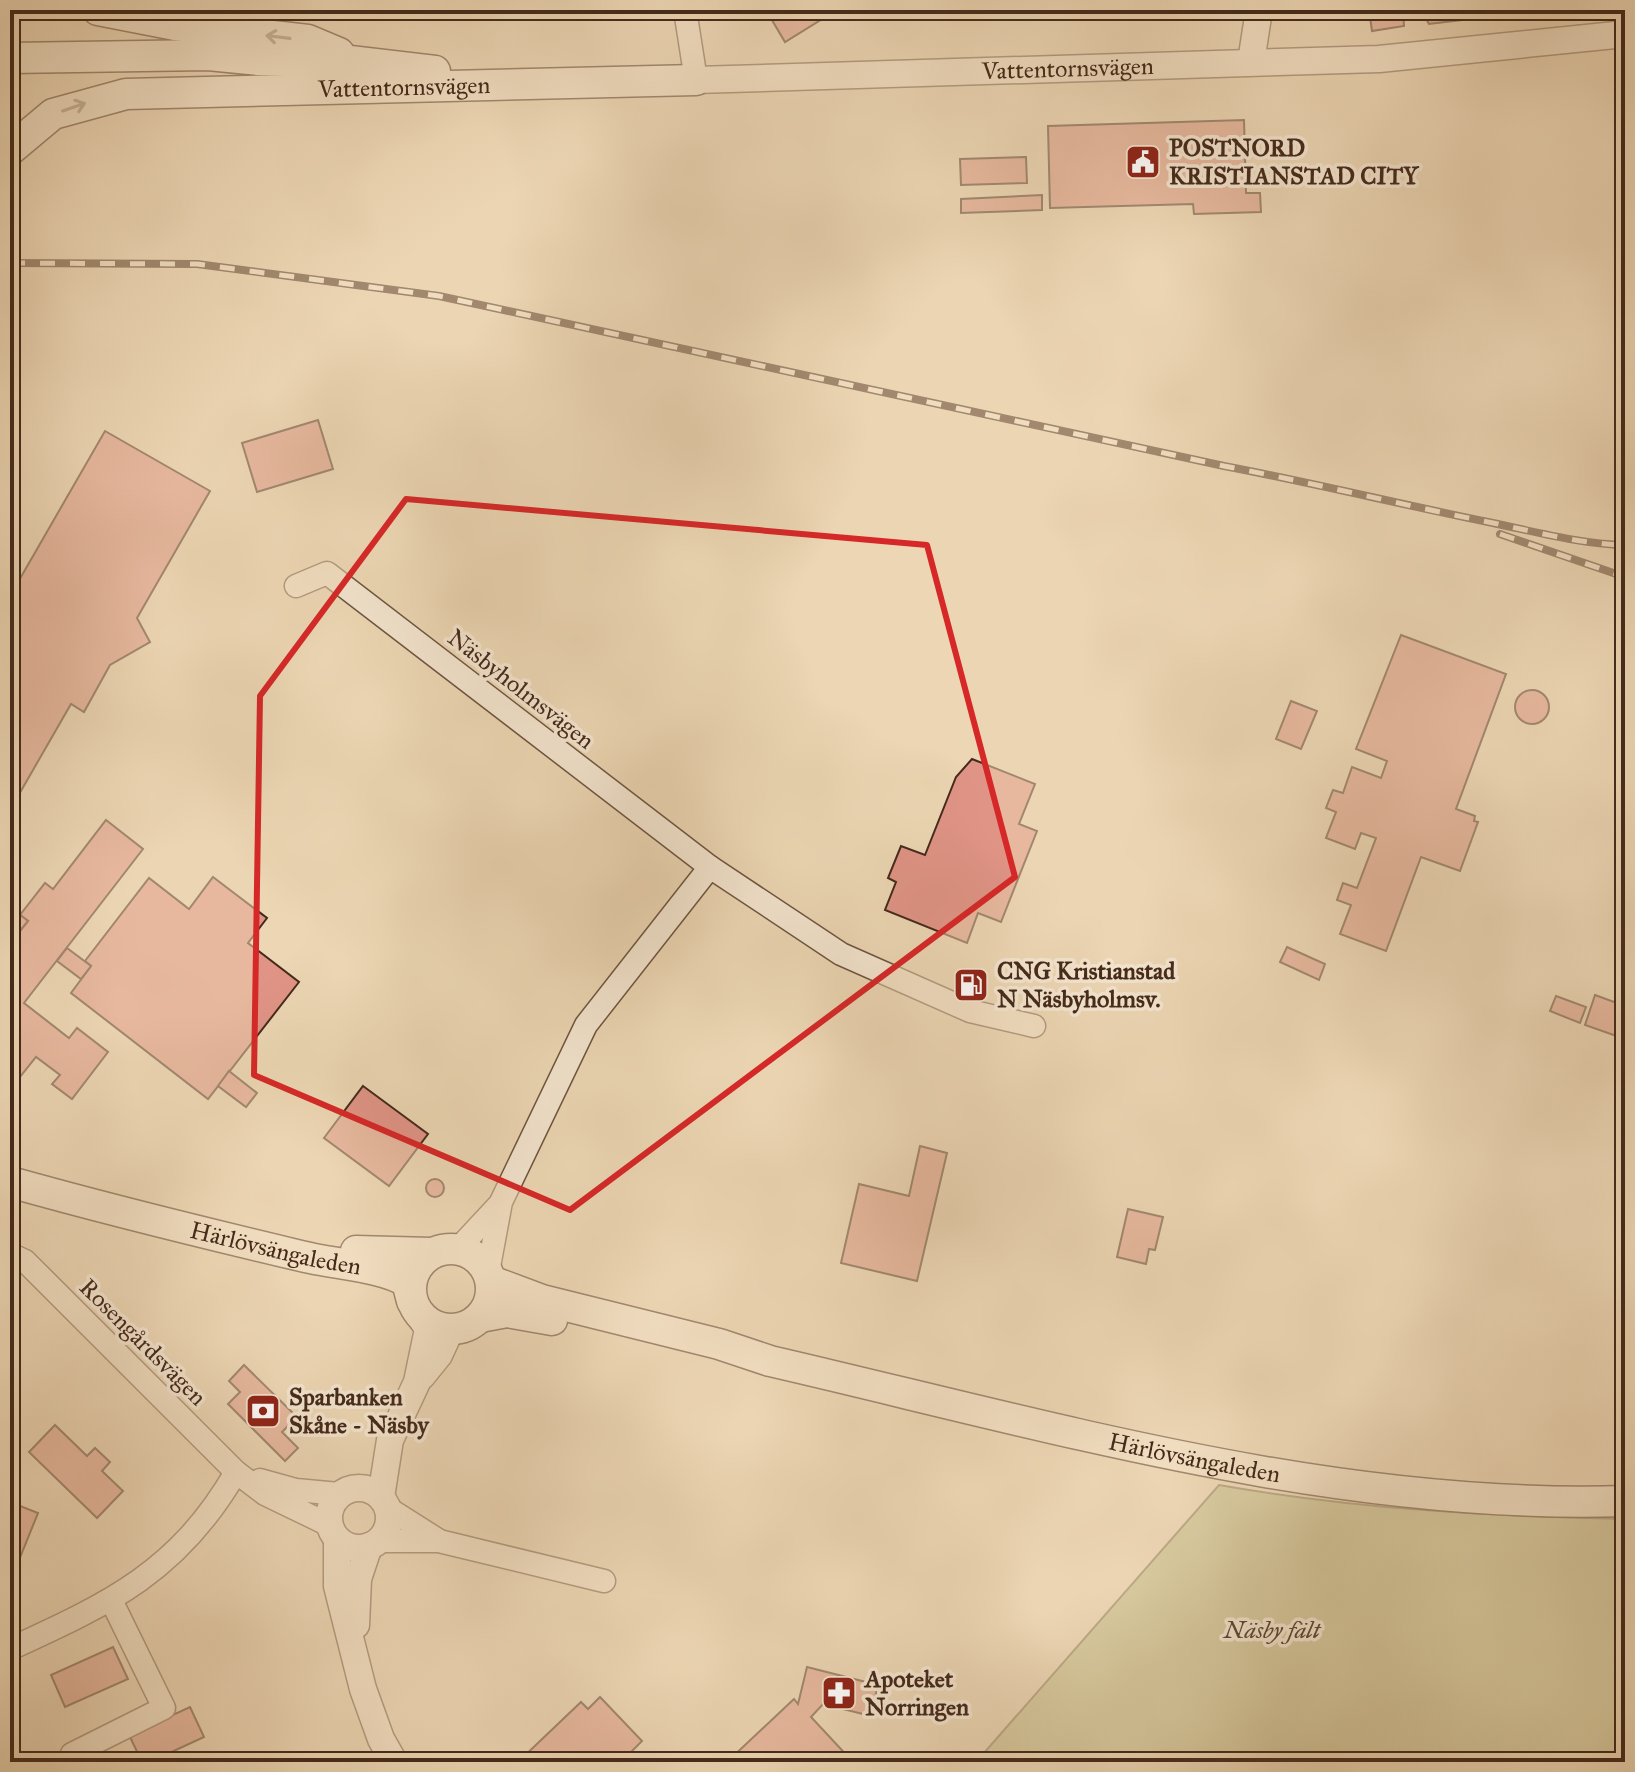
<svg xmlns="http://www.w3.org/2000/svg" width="1635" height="1772" font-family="'IM FELL Great Primer',serif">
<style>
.green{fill:#bebc88;stroke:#827352;stroke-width:2}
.building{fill:#e09486;stroke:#452a1b;stroke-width:2}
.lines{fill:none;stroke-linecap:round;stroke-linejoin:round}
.minor-casing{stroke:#6f5541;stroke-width:25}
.tertiary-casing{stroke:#6f5541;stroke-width:29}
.secondary-casing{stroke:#452a1b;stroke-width:33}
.minor{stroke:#f3e4ce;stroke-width:22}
.tertiary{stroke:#f3e4ce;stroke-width:26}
.secondary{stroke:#f3e4ce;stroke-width:30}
.rail-casing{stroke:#452a1b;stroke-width:8}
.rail{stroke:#f3e4ce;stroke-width:5;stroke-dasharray:15;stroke-linecap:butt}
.oneway{stroke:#9c8774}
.marked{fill:none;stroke:#d62828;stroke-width:6;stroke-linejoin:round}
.labels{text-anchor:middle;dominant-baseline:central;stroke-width:7;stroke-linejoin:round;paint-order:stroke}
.street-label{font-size:24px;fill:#452a1b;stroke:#f3e4ce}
.poi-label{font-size:24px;font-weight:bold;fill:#452a1b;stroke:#f3e4ce;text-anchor:start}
.park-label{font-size:24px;font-style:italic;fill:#5d4731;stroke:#f3e4ce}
</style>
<rect width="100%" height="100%" fill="#ecd6b3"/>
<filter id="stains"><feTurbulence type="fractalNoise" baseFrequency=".0025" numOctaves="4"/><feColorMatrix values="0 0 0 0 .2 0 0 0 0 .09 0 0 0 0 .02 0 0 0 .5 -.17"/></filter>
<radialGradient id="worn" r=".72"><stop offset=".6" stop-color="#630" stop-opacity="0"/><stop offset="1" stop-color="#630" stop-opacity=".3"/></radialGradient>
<path class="green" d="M1219 1485C1355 1509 1487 1516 1625 1519V1762H976Z"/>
<g class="building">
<polygon points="766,10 834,10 835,11 785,42"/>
<polygon points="1369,10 1403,10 1404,26 1372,31"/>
<polygon points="1421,10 1546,10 1429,24"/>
<polygon points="1244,120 1246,193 1260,193 1261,212 1194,214 1193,204 1050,208 1048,126"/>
<polygon points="1026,157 1027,183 961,185 960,159"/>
<polygon points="1042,195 1042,210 961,213 961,199"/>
<polygon points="318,420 333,469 257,492 242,443"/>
<polygon points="105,431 210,491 137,618 150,642 110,665 84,712 71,704 10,810 10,596"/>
<polygon points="1401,635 1506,674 1456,809 1475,816 1474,821 1478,822 1460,871 1421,857 1386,951 1340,934 1351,905 1337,900 1343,883 1357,888 1376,838 1361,833 1355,849 1326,838 1336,812 1326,808 1333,790 1343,793 1352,767 1381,778 1387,761 1356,749"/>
<circle cx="1532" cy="707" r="17"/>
<polygon points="1291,701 1317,711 1301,749 1276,739"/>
<polygon points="972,759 1035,784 1019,824 1037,831 1001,922 978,913 967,943 885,910 896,882 888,878 901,846 925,855 956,777"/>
<polygon points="106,820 143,849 24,1003 69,1038 77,1028 108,1052 72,1099 52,1084 60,1075 36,1057 16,1082 10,1078 10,944 28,921 20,915 45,883 53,889"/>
<polygon points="213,877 267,918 248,943 299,982 208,1099 71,993 91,966 85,961 149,878 189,909"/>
<polygon points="10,907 28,921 19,932 10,925"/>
<polygon points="1287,947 1325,964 1319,980 1280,962"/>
<polygon points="67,948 91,966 81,979 57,961"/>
<polygon points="1595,995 1625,1006 1625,1039 1585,1025"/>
<polygon points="1556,996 1586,1007 1580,1023 1550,1011"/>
<polygon points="229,1071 257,1093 246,1107 218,1086"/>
<polygon points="363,1086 428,1134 389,1186 324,1138"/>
<polygon points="920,1146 947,1153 917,1281 841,1263 859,1184 909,1196"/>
<circle cx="435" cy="1188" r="9"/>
<polygon points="1128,1209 1163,1217 1155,1250 1149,1249 1146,1264 1117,1257"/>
<polygon points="244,1365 297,1417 282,1432 298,1448 285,1461 228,1404 240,1392 229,1381"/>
<polygon points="55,1425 87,1456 95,1448 110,1462 102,1471 123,1491 97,1518 29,1452"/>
<polygon points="10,1502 38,1513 15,1570 10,1568"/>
<polygon points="113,1647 128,1679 65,1707 51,1675"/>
<polygon points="807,1667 878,1685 871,1716 823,1704 811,1717 853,1762 727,1762 794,1699 798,1704"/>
<polygon points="600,1697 642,1741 630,1753 638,1762 518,1762 581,1702 588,1709"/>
<polygon points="190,1707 204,1737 150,1762 142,1762 129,1735"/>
</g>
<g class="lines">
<g class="minor-casing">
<g id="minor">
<polyline points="685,10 696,80"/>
<polyline points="296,586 327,573 710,867"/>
<polyline points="458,1249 498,1206"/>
<polyline points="10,1254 25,1261 236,1472 265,1494 329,1525"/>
<polyline points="488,1272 501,1202 586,1025 710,867 841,954 970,1011 1034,1026"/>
<polyline points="260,1480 296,1490 339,1494"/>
<polyline points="386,1507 438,1540"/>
<polyline points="378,1541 439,1541 604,1581"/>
<path d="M10 1649C110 1603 178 1572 236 1472"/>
<polyline points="72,1754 164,1708 111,1600"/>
</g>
</g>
<g class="tertiary-casing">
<g id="tertiary">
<polyline points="1251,62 1259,10"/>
<path id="s1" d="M696 80 1379 59 1625 34"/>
<polyline points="422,1376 439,1355 451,1329"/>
<circle cx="359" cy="1518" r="30"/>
<polyline points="381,1497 390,1440 417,1382 428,1329 416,1310"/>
<polyline points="337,1539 337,1586 363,1689 381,1739 394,1762"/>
<polyline points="356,1625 358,1579 369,1546"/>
</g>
</g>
<g class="secondary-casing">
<g id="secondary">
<polyline points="98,10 175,25 308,40 339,53"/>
<polyline points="10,58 208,55 258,60 350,61 435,71"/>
<path id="s2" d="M10 150 53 114 126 94 696 80"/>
<path id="s3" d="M10 1182C106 1209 204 1233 301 1256 332 1264 382 1266 407 1282L412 1301"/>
<circle cx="451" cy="1289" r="40"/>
<polyline points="356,1251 431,1253"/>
<path id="s4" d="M491 1281 542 1300 719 1344 770 1361C1051 1426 1334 1510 1625 1501"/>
<polyline points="480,1317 507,1312 552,1320"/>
</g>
</g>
<use href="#minor" class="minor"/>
<use href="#tertiary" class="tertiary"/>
<use href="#secondary" class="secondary"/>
<g class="rail-casing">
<g id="rail">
<path d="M10 263 197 264 439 296 1224 466C1314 483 1403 505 1493 523 1536 532 1581 544 1625 545"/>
<polyline points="1500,534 1625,577"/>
</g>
</g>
<use href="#rail" class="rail"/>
</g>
<defs><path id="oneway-shaft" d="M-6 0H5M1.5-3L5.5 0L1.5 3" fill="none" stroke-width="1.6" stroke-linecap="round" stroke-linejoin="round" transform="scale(2)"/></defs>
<g class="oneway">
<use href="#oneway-shaft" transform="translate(278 37) rotate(-173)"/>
<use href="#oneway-shaft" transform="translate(74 107) rotate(-19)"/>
</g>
<path d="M0 0H1635V1772H0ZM406 499 927 545 1015 877 570 1210 254 1075 260 696Z" fill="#ecd6b3" fill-opacity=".55" fill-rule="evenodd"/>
<path class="marked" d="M406 499 927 545 1015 877 570 1210 254 1075 260 696Z"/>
<defs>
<g id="civic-square" transform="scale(1.8)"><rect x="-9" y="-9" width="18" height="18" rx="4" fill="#8f2418" stroke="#f3e4ce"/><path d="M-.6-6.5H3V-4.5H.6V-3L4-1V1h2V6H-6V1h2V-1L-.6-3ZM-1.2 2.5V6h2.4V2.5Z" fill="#fff"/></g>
<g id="fuel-square" transform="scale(1.8)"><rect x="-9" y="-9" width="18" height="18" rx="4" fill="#8f2418" stroke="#f3e4ce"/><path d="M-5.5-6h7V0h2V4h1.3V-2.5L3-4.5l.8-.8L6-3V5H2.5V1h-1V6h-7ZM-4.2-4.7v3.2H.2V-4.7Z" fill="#fff"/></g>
<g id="bank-square" transform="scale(1.8)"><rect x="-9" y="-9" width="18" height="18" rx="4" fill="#8f2418" stroke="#f3e4ce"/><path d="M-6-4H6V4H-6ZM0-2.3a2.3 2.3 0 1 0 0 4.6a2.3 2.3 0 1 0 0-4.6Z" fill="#fff"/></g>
<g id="pharmacy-square" transform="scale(1.8)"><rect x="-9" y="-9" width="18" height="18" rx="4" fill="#8f2418" stroke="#f3e4ce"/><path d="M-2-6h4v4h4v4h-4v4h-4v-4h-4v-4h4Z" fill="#fff"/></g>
</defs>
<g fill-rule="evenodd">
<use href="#civic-square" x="1143" y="162"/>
<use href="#fuel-square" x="971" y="985"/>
<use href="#bank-square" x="263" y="1411"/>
<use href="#pharmacy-square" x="839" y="1693"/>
</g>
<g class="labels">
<g class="street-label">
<text stroke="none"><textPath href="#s1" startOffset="372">Vattentornsvägen</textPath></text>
<text stroke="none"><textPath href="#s2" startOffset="410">Vattentornsvägen</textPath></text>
<text transform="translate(521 689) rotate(38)">Näsbyholmsvägen</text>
<text stroke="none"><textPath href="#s3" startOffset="274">Härlövsängaleden</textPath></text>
<text transform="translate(143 1342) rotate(45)">Rosengårdsvägen</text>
<text stroke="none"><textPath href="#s4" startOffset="726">Härlövsängaleden</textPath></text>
</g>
<g class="poi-label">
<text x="1169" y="148">POSTNORD<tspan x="1169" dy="28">KRISTIANSTAD CITY</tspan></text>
<text x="997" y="971">CNG Kristianstad<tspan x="997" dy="28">N Näsbyholmsv.</tspan></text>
<text x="289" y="1397">Sparbanken<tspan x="289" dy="28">Skåne - Näsby</tspan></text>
<text x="865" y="1679">Apoteket<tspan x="865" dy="28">Norringen</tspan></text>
</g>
<g class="park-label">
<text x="1272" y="1630">Näsby fält</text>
</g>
</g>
<rect width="1635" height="1772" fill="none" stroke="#ecd6b3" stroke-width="40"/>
<rect x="12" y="12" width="1611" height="1748" fill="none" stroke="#452a1b" stroke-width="4"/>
<rect x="20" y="20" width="1595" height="1732" fill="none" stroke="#452a1b" stroke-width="2"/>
<rect width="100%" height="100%" filter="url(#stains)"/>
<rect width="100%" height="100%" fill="url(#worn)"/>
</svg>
